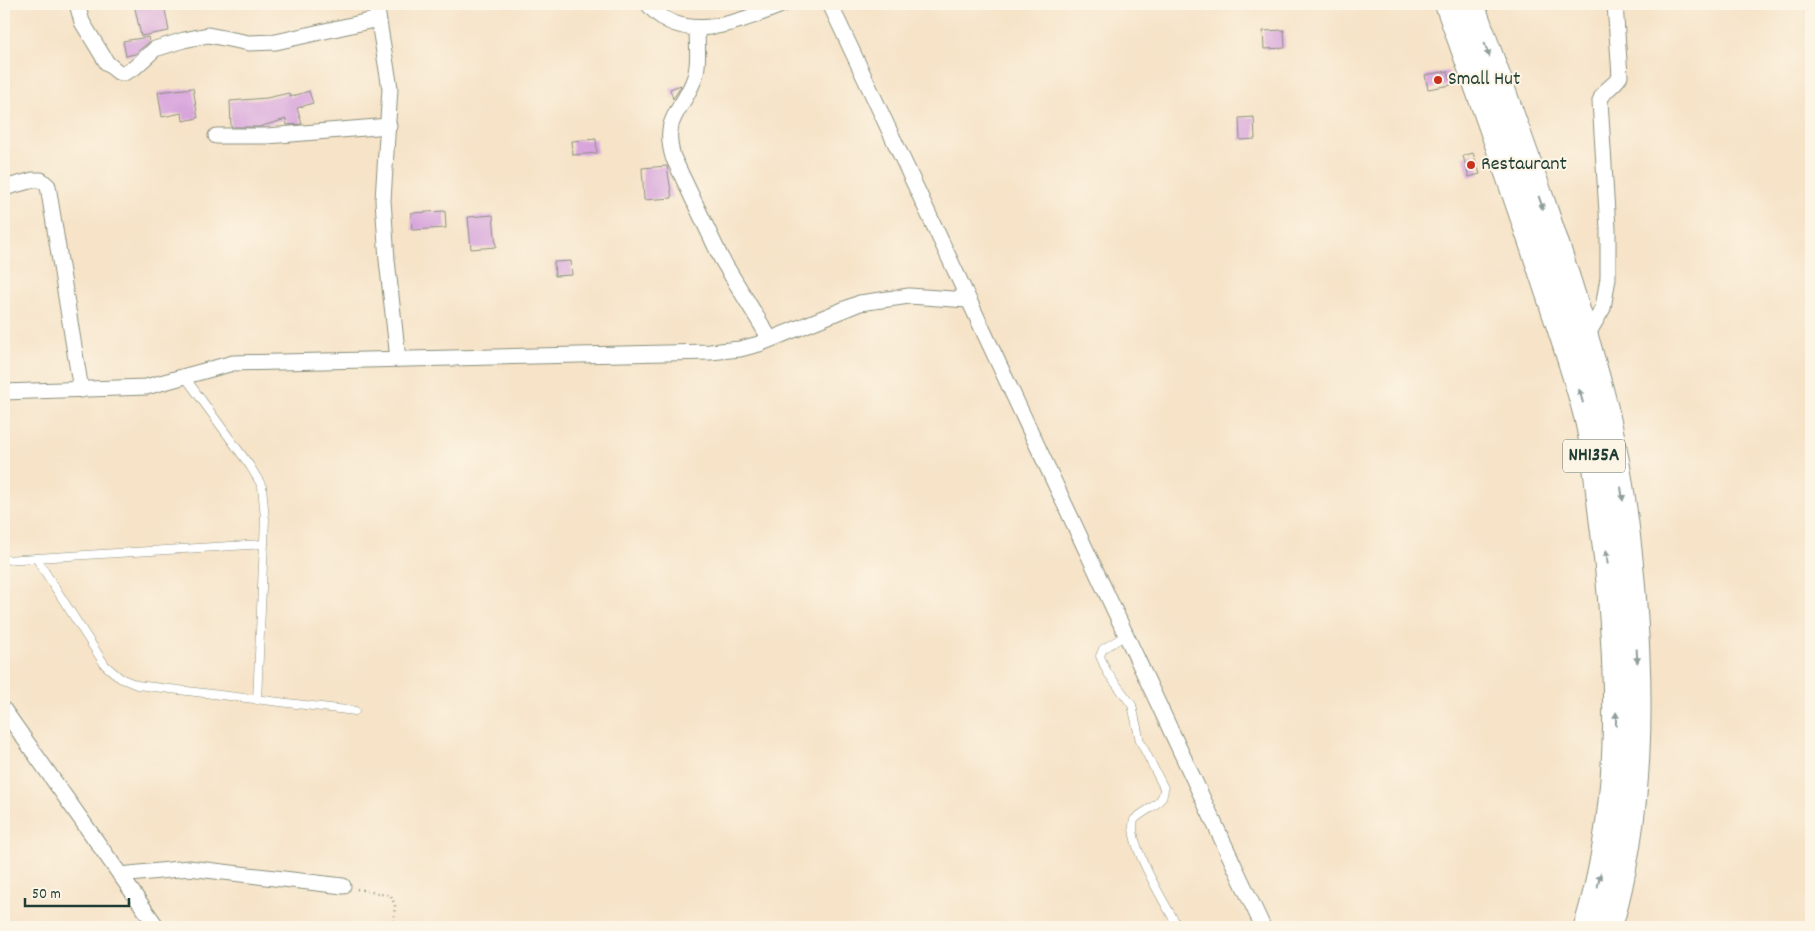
<svg xmlns="http://www.w3.org/2000/svg" width="1815" height="931" font-family="Dekko,sans-serif">
<style>
.building{fill:#d8a6dd}
.lines{fill:none;stroke-linecap:round;stroke-linejoin:round}
.lane-casing{stroke:#8a907e;stroke-width:9}
.street-casing{stroke:#8a907e;stroke-width:17}
.highway-casing{stroke:#8a907e;stroke-width:28}
.path{stroke:#8a907e;stroke-width:2.5;stroke-dasharray:1 4;stroke-linecap:butt}
.lane{stroke:#fff;stroke-width:8}
.street{stroke:#fff;stroke-width:15}
.highway{stroke:#fff;stroke-width:26}
.oneway{fill:#8f9e9a}
.poi-dot{fill:#c8321e;stroke:#fcf5e5;stroke-width:2}
.labels{text-anchor:middle;dominant-baseline:central;stroke-width:4;stroke-linejoin:round;paint-order:stroke}
.shield{fill:#fcf5e5;stroke:#617469;stroke-width:1}
.shield-label{font-size:19px;font-weight:bold;fill:#1f3d34}
.poi-label{font-size:20px;fill:#1f3d34;stroke:#fcf5e5;text-anchor:start}
</style>
<rect width="100%" height="100%" fill="#fcf5e5"/>
<filter id="ink" filterUnits="userSpaceOnUse"><feTurbulence type="fractalNoise" baseFrequency=".02" numOctaves="2"/><feDisplacementMap in="SourceGraphic" scale="10" xChannelSelector="R" yChannelSelector="G"/><feConvolveMatrix kernelMatrix="1 2 1 2 8 2 1 2 1" color-interpolation-filters="sRGB"/></filter>
<filter id="wash" filterUnits="userSpaceOnUse"><feTurbulence type="fractalNoise" baseFrequency=".0096" numOctaves="4" result="noise"/><feDisplacementMap in="SourceGraphic" scale="20" xChannelSelector="R" yChannelSelector="G"/><feGaussianBlur stdDeviation="1.12" result="paint"/><feColorMatrix in="noise" values="0 0 0 0 0 0 0 0 0 0 0 0 0 0 0 0 0 1.4 0 .05"/><feComposite in="paint" operator="in"/></filter>
<g filter="url(#wash)">
<rect width="100%" height="100%" fill="#f6e3c8"/>
<g id="blocks">
<g class="building">
<polygon points="134,4 164,4 169,31 141,36"/>
<polygon points="1284,30 1285,48 1264,49 1263,31"/>
<polygon points="148,37 149,42 135,54 126,56 123,41"/>
<polygon points="1448,71 1451,85 1428,89 1425,75"/>
<polygon points="681,85 680,88 673,99 670,89"/>
<polygon points="193,88 198,118 183,121 182,113 162,117 158,92"/>
<polygon points="309,91 313,103 297,108 302,124 287,125 286,119 259,127 231,127 230,101 267,98 289,93 290,97"/>
<polygon points="1254,117 1255,139 1240,140 1239,118"/>
<polygon points="596,139 597,153 573,155 572,141"/>
<polygon points="1473,153 1480,174 1469,177 1463,156"/>
<polygon points="667,166 672,198 644,200 642,168"/>
<polygon points="445,211 446,228 412,230 411,213"/>
<polygon points="493,215 496,247 471,249 468,217"/>
<polygon points="571,261 572,275 555,276 554,262"/>
</g>
</g>
</g>
<g filter="url(#ink)">
<use href="#blocks" fill-opacity="0" stroke="#8a907e" stroke-width="1"/>
<g class="lines">
<g class="lane-casing">
<g id="lane">
<polyline points="185,377 250,466 262,486 265,519 257,700"/>
<polyline points="36,558 105,665 120,678 137,685 355,711"/>
<polyline points="4,560 264,544"/>
<path d="M1126 635 1103 649 1100 656 1107 672 1132 705 1140 741 1164 788C1164 806 1144 809 1134 820 1126 841 1166 905 1178 927"/>
</g>
</g>
<g class="street-casing">
<g id="street">
<polyline points="77,4 82,22 107,63 118,72 124,73 134,68 155,49 184,40 208,35 249,43 276,42 378,19"/>
<polyline points="376,4 390,88 383,200 387,260 398,359"/>
<path d="M648 4C683 48 742 20 784 4"/>
<polyline points="830,4 1263,927"/>
<path d="M697 28C697 46 700 66 693 82 680 114 662 118 673 157L721 258 770 339"/>
<polyline points="216,136 267,136 389,126"/>
<polyline points="4,188 33,180 41,180 48,186 81,390"/>
<path d="M1585 339 1603 308 1608 278V229L1600 101C1603 89 1615 86 1620 76L1615 4"/>
<polyline points="4,392 146,387 233,363 710,352 740,349 759,344 860,303 909,296 968,300"/>
<polyline points="4,710 157,927"/>
<polyline points="120,875 189,868 343,886"/>
</g>
</g>
<g class="highway-casing">
<g id="highway">
<path d="M1448 4C1482 98 1516 193 1547 288 1561 330 1576 373 1587 416 1596 451 1598 488 1603 524 1620 658 1626 797 1587 927"/>
<path d="M1471 4C1515 126 1561 249 1596 375 1616 444 1626 515 1632 586 1642 701 1641 815 1609 927"/>
</g>
</g>
<polyline class="path" points="357,889 391,896 395,905 393,927"/>
<use href="#lane" class="lane"/>
<use href="#street" class="street"/>
<use href="#highway" class="highway"/>
</g>
<defs><path id="oneway-solid" d="M-6-.8H1V-3.2L6.5 0L1 3.2V.8H-6Z" transform="scale(1.25)"/></defs>
<g class="oneway">
<use href="#oneway-solid" transform="translate(1487 50) rotate(70)"/>
<use href="#oneway-solid" transform="translate(1541 203) rotate(71)"/>
<use href="#oneway-solid" transform="translate(1581 396) rotate(-106)"/>
<use href="#oneway-solid" transform="translate(1622 494) rotate(82)"/>
<use href="#oneway-solid" transform="translate(1607 557) rotate(-95)"/>
<use href="#oneway-solid" transform="translate(1637 656) rotate(87)"/>
<use href="#oneway-solid" transform="translate(1616 719) rotate(-89)"/>
<use href="#oneway-solid" transform="translate(1599 880) rotate(-78)"/>
</g>
</g>
<g class="poi-dot">
<circle cx="1438" cy="80" r="5"/>
<circle cx="1471" cy="165" r="5"/>
</g>
<g class="labels">
<rect class="shield" x="1563" y="439.5" width="62" height="33" rx="4"/>
<g class="shield-label">
<text x="1594" y="456">NH135A</text>
</g>
<g class="poi-label">
<text x="1448" y="80">Small Hut</text>
<text x="1481" y="165">Restaurant</text>
</g>
</g>
<rect width="1815" height="931" fill="none" stroke="#fcf5e5" stroke-width="20"/>
<path d="M25 898v8h104v-8" fill="none" stroke="#1f3d34" stroke-width="2.5"/>
<text x="32" y="898" font-size="15" fill="#1f3d34" stroke="#fcf5e5" stroke-width="4" paint-order="stroke">50 m</text>
</svg>
